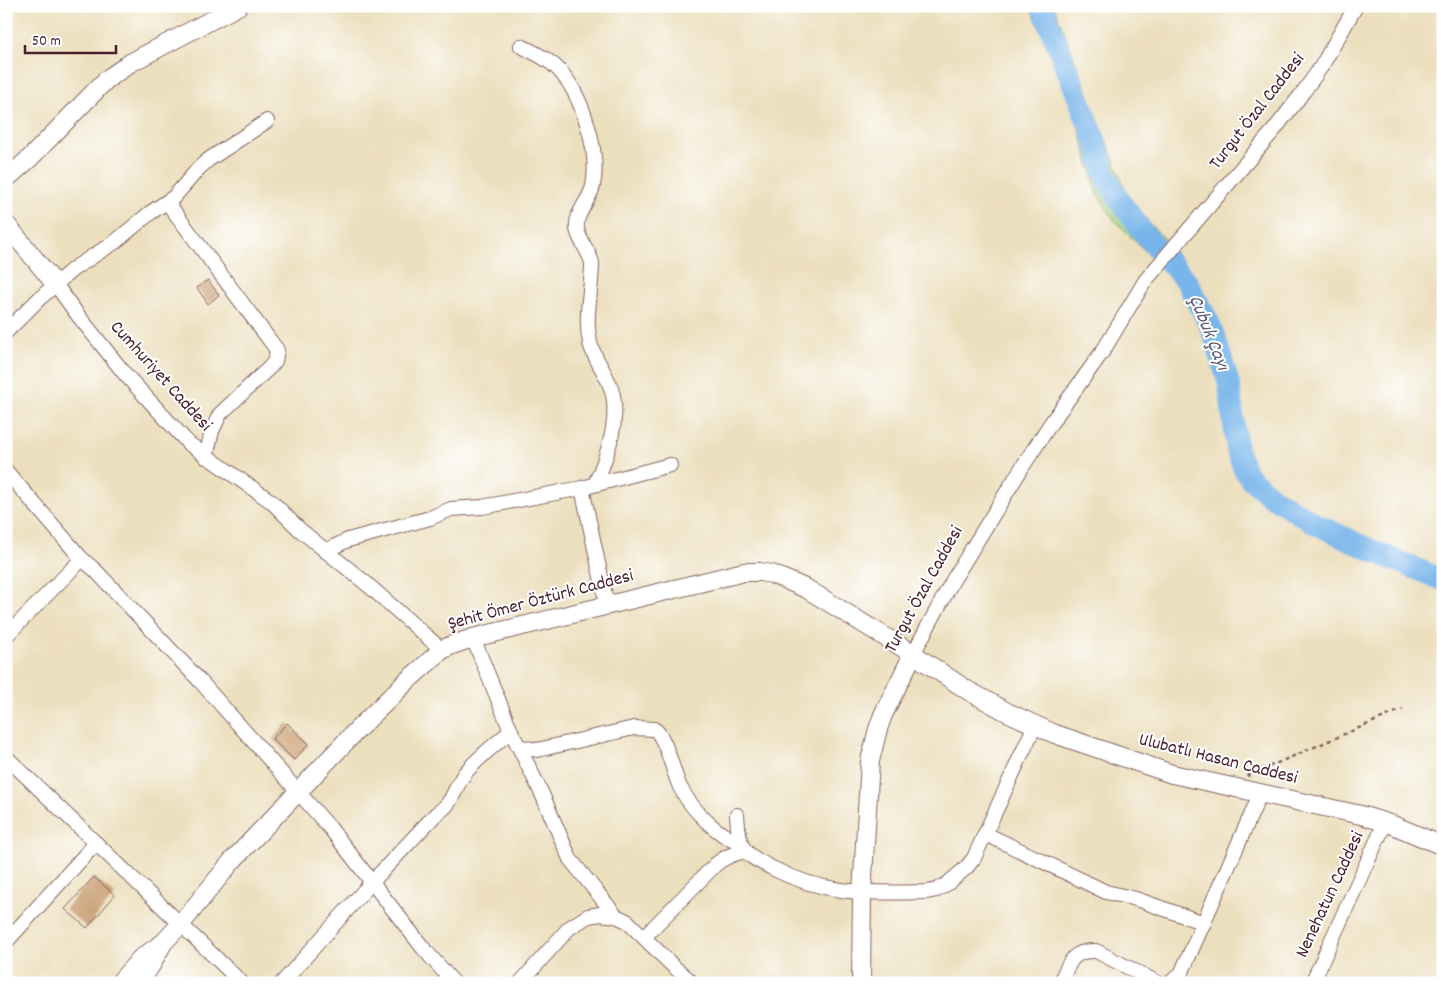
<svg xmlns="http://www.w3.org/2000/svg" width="1449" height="989" font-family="Dekko,sans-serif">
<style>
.green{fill:#a8d17d;stroke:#797854}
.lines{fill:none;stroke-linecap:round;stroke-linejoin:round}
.river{stroke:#77b5ea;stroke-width:22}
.building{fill:#c79b6e}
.minor-casing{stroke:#83625e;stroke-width:16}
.tertiary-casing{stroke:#83625e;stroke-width:20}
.path{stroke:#83625e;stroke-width:2.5;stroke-dasharray:4 4;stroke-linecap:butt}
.minor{stroke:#fff;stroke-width:14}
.tertiary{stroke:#fff;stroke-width:18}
.labels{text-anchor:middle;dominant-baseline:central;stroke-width:4;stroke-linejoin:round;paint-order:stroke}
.street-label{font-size:19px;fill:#4a1f2b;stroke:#fff}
.water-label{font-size:20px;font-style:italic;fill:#5c5b77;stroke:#fff}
</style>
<rect width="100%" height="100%" fill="#fff"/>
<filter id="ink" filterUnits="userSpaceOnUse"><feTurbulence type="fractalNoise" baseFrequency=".02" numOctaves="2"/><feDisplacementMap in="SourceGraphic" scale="10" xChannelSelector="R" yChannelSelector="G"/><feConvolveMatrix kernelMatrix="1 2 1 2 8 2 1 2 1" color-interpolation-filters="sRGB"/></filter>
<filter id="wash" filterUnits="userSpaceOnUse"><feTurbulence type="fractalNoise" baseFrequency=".0096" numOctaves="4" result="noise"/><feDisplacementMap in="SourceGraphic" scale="20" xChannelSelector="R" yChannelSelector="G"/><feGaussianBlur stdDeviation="1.12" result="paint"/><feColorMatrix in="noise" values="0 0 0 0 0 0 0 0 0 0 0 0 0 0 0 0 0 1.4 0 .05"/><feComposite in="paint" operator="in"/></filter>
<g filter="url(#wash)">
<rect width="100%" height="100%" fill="#ecdfbd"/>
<polygon class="green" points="1030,6 1054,6 1128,196 1138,212 1166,240 1151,257 1115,221 1098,195 1079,128 1056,66"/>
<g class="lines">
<polyline class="river" points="1042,6 1095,140 1103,168 1108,181 1122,204 1146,236 1187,282 1209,323 1217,344 1229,384 1237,450 1244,469 1250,478 1269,495 1316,524 1373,551 1443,580"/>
</g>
<g id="blocks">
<g class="building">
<polygon points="208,280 219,295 208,304 197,288"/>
<polygon points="287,723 309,744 294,760 272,739"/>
<polygon points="94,877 115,895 87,928 65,909"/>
</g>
</g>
</g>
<g filter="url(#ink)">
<use href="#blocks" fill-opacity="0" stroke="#83625e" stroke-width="1"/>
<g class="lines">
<g class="minor-casing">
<g id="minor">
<path d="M521 46C533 52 547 58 557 68 582 93 600 151 593 186 590 200 575 213 577 228 578 240 589 250 592 263 592 289 584 316 590 343 594 359 606 372 611 388 621 417 607 457 595 484"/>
<polyline points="167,202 277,350 275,361 270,367 220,414 212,431 206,457"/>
<polyline points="56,285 77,314 125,374 188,443 272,502 299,529 368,585 442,650"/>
<polyline points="6,332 39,299 73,269 115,242 150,213 174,197 199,168 208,160 267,121"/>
<polyline points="6,471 82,559 95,570 201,682 330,828 423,948 454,983"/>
<polyline points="582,488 607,605"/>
<polyline points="325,551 348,540 430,518 451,509 482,507 582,488 670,465"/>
<polyline points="6,636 82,559"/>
<polyline points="473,638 511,731 542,794 570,859 616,916"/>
<polyline points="913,654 953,580 1021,469 1051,423 1103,351 1145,281 1274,130 1304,91 1321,67 1356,6"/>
<path d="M518 746 537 750 634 728 654 729C666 736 673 773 680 787 692 810 717 835 741 844"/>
<polyline points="6,757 242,983"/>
<path d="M737 815C738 825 738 841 744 849 750 858 763 863 772 868 826 896 869 893 927 892L937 890 947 884 966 868 974 858 1035 725"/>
<polyline points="986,834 1106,892 1136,899 1204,923"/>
<path d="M644 937 715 865C724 857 733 853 746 851"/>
<polyline points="6,942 96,843"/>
<path d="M282 983 371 883 436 814C455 802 453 789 465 773 479 757 495 744 511 731"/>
<polyline points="520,983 569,928 588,916 601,914 616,916 627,921 674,967 693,983"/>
<path d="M1060 983C1069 964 1071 950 1096 951L1158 983"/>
<polyline points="1170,983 1181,974 1261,792"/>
<polyline points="1312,983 1385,823"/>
</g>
</g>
<g class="tertiary-casing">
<g id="tertiary">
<polyline points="6,179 29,159 106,80 130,63 238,6"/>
<polyline points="6,224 56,285"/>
<polyline points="119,983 140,959 163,943 180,925 232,861 356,731 407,681 442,650 452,645 473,638 744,572 760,572 772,574 807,589 913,654 967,690 1007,712 1055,734 1172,774 1361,815 1393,825 1443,846"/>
<polyline points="138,983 150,967 162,945"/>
<polyline points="861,983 862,893 870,761 878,729 883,715 913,654"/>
</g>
</g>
<polyline class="path" points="1247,776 1403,709"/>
<use href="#minor" class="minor"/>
<use href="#tertiary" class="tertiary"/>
</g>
</g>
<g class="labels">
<g class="street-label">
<text transform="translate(1258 112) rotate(-52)">Turgut Özal Caddesi</text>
<text transform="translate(160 377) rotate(48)">Cumhuriyet Caddesi</text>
<text transform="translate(925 590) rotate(-61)">Turgut Özal Caddesi</text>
<text transform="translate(541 601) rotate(-15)">Şehit Ömer Öztürk Caddesi</text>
<text transform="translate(1218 760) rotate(14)">Ulubatlı Hasan Caddesi</text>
<text transform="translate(1331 895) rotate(-65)">Nenehatun Caddesi</text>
</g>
<g class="water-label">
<text transform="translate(1208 333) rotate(68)">Çubuk Çayı</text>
</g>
</g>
<rect width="1449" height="989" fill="none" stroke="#fff" stroke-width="25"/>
<path d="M25 45v8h91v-8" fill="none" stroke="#4a1f2b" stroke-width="2.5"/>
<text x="32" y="45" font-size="15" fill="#4a1f2b" stroke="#ffffff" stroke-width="4" paint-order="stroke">50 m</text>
</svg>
